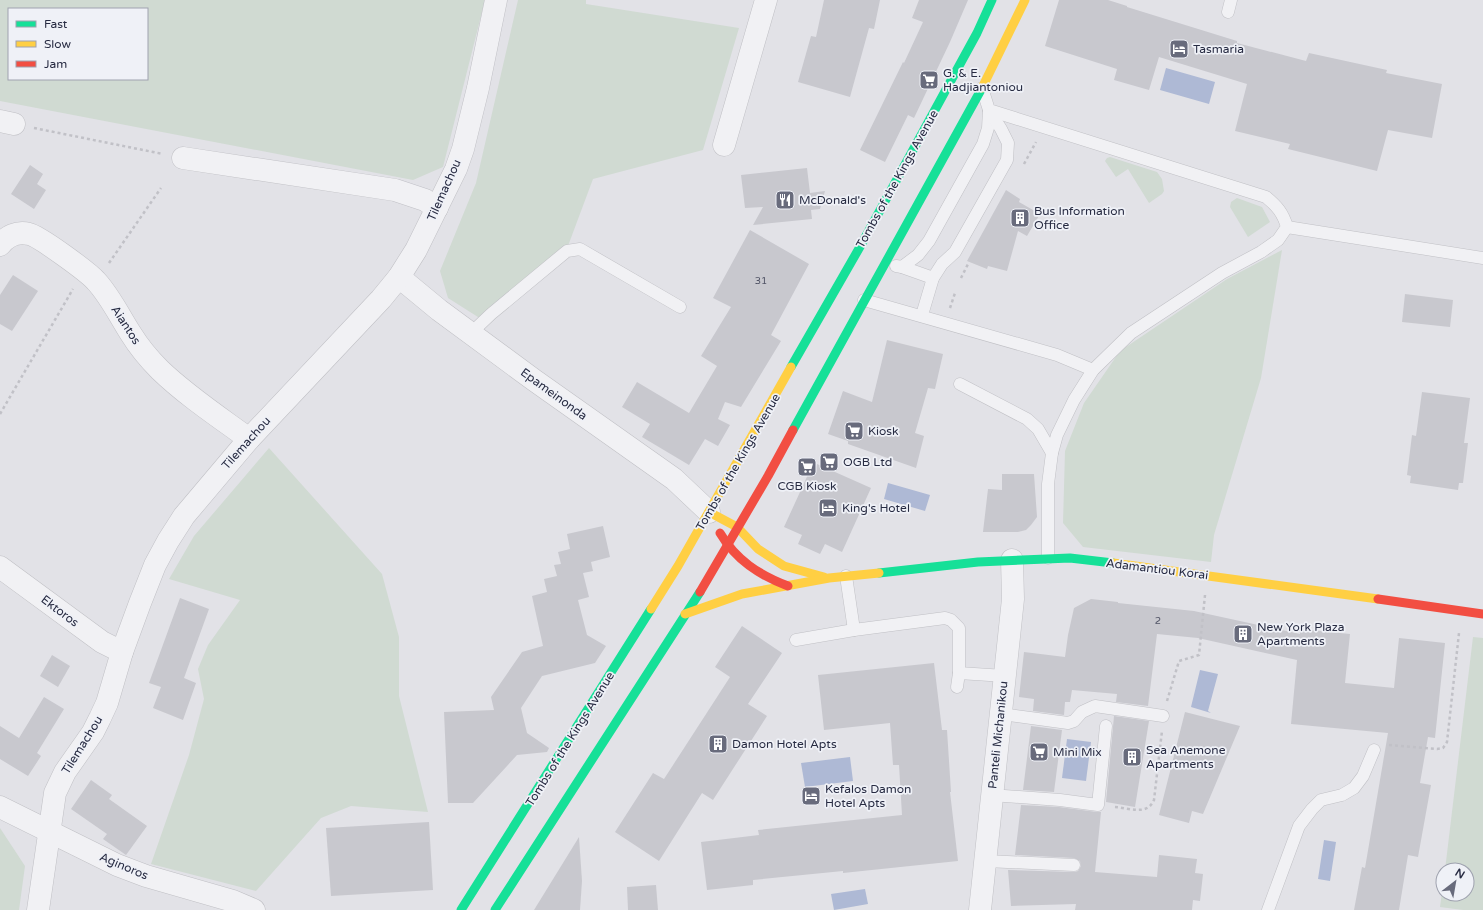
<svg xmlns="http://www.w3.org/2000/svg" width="1483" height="910" font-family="'Varela Round',sans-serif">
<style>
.green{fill:#d0dad2;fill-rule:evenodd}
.water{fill:#aeb9d5}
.building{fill:#c8c8ce}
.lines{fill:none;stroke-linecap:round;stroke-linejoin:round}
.lane-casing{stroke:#c0c0c5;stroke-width:13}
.street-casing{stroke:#c0c0c5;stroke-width:23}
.path{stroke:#c1c1c7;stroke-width:2.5;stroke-dasharray:3 3;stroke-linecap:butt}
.lane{stroke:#f1f1f4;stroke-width:12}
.street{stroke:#f1f1f4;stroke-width:22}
.fast{stroke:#16e098;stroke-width:9}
.slow{stroke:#ffcf43;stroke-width:9}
.jam{stroke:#f24e42;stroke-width:9}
.labels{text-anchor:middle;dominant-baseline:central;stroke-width:3.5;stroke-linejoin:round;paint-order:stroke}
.number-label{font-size:10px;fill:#515466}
.poi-label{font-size:12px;fill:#272b42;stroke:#eff1f7;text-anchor:start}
.street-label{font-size:12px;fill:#272b42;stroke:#eff1f7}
</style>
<rect width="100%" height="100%" fill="#e2e2e7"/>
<g class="green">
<path d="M0 0H485L443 167 413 180 0 101ZM9 9H147V79H9Z"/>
<polygon points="518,0 586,0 586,4 739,28 703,150 593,179 562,262 489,324 448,298 440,271 476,183"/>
<polygon points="1110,157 1157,172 1162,179 1164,191 1162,194 1149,203 1128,169 1116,177 1105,161 1107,158"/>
<polygon points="1237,198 1262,207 1270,222 1248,237 1230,207 1231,202"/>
<polygon points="1282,250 1261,378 1214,535 1211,562 1083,547 1063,523 1065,451 1084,403 1120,351 1227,279"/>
<polygon points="269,448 382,574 399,637 399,696 428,812 351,806 321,818 256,891 151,864 189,755 204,699 198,669 208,645 240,600 169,579 194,536"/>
<polygon points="1473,637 1483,638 1483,910 1463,910 1440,907 1443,885 1443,894 1467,894 1467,870 1445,870"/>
<polygon points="0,828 25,866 19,910 0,910"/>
</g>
<g class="water">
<polygon points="1166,68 1215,82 1209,104 1160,90"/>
<polygon points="888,483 930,495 925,511 884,499"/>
<polygon points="1200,670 1218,674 1208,711 1211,713 1191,707"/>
<polygon points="1067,739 1091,742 1086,781 1062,778"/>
<polygon points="850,757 853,781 805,787 801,763"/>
<polygon points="1324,840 1336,842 1330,881 1318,879"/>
<polygon points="865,889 868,904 834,910 831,894"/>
</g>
<g class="building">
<polygon points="824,0 880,0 874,29 869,28 850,97 798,82 811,36 816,37"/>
<polygon points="919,0 968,0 950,42 914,118 908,115 885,162 860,150 903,62 904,63 923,22 912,18"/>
<polygon points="1059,0 1108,0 1127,6 1127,7 1237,41 1237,43 1306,61 1309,53 1387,70 1386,73 1442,84 1432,138 1388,130 1377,171 1288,149 1290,144 1235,131 1247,84 1159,57 1149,90 1114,80 1117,69 1045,46"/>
<polygon points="30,165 43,174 37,184 46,190 34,209 11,194"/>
<polygon points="807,168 810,193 825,191 820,209 811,210 812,219 753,225 763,207 745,208 741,175"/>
<polygon points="1006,190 1020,199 1019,202 1040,214 1027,236 1018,231 1007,271 988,266 987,269 967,261"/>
<polygon points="750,230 809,264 771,335 781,341 741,407 725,402 718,419 730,425 718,446 705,439 689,465 642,437 650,424 622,407 637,382 689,413 717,366 701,356 731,307 713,298"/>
<polygon points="13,275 38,291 12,331 0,324 0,295"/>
<polygon points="1405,294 1453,300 1450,327 1402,322"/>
<polygon points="887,340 943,354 935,389 928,388 915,433 924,436 916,468 848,444 848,441 828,434 843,391 872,402"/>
<polygon points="1422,392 1470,398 1464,443 1468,443 1463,483 1459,483 1458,490 1410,483 1411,476 1407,475 1412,435 1416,436"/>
<polygon points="817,464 871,488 842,552 825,544 820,554 798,544 802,535 784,527 811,468 815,470"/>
<polygon points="1002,474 1034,474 1037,517 1031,525 1026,530 1018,532 983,532 988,489 1002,490"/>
<polygon points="603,526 610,557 591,562 593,571 583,573 589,597 578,600 587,635 606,646 595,663 542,676 521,708 527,733 549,748 547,752 517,755 473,803 448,803 444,712 494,710 491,697 522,652 543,646 532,596 547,592 544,579 557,576 554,565 561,564 558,552 570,549 567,534"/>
<polygon points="180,598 209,609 184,678 196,683 183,720 153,708 161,687 149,683"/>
<polygon points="1091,599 1118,602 1118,603 1194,611 1300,634 1300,629 1350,634 1345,683 1394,688 1399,638 1445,643 1435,738 1428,737 1420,783 1431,785 1418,857 1408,855 1399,910 1354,910 1362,867 1365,868 1388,733 1291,724 1297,660 1198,638 1157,634 1148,706 1116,702 1117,694 1072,690 1070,702 1065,702 1064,715 1033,711 1034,699 1019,697 1024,652 1065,657 1068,635 1074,608"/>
<polygon points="742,626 782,653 748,704 767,716 713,800 702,793 659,861 615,832 653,773 664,779 730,677 715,667"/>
<polygon points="52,655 70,666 58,687 40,676"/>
<polygon points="934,663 942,730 947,730 951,792 950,792 958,861 843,873 843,871 753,880 753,885 707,890 701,842 759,835 758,830 902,815 899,765 893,765 890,723 824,730 818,675"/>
<polygon points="44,697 64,709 37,753 41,756 28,776 0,759 0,726 19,738"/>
<polygon points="1185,712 1240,726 1203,814 1192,811 1189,823 1159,815"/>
<polygon points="1114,716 1149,721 1135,807 1106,802"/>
<polygon points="1031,726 1062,730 1054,792 1023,790"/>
<polygon points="91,780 112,795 109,799 147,826 126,855 103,839 107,834 71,809"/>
<polygon points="1021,805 1059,807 1097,812 1101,812 1095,872 1157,877 1159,855 1197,859 1195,873 1203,874 1200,901 1193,900 1192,910 1075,910 1076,904 1011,906 1008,870 1074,872 1078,871 1081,866 1080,861 1074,858 1015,855"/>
<polygon points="429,822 433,890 331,896 326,828"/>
<polygon points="579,837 582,881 580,910 534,910"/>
<polygon points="656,885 658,910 628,910 627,887"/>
</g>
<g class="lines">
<g class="lane-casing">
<g id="lane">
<polyline points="1228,12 1231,0"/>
<path d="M982 88 989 110 1266 197C1277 206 1283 213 1287 227L1278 240 1261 252 1222 273 1131 333 1093 370 1074 400 1057 435 1052 453 1048 484V558"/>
<polyline points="1287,227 1483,258"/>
<polyline points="896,266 902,267 933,278"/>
<polyline points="902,267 918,255 929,241 983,144 988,128 989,110"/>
<polyline points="864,300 1057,355 1093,370"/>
<polyline points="922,315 933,278 942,264 955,252 1007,160 1008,143 1001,129 989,110"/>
<polyline points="471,333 491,314 567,251 580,249 680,307"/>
<polyline points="960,384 1027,419 1038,429 1052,453"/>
<polyline points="846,576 854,630"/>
<polyline points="796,640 854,630 945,618 951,620 959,628 959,673 957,687"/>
<polyline points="959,673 1005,676"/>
<polyline points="1001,714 1068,723 1074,721 1082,712 1095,706 1163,716"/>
<polyline points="991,795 1060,800 1098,805 1106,726"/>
<polyline points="986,861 1074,865"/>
<polyline points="1268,910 1299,826 1312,809 1321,800 1342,795 1354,788 1363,776 1374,750"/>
</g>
</g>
<g class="street-casing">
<g id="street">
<polyline points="0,121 14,124"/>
<polyline points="724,145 766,0"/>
<polyline points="183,158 395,190 425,200 437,208"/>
<path d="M0 245C7 236 17 231 29 234 39 236 88 272 96 281 110 296 120 317 131 334 139 347 149 359 160 370 187 396 219 417 249 439"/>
<polyline points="399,277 439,310 534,380 674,479 709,512"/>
<polyline points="0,567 102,642 122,652"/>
<polyline points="0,807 117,865 146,876 233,901 254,910"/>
<polyline points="38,910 55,793 65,772 93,732 100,718 107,703 122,652 140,603 155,565 168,541 184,516 249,439 381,299 399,277 416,250 456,169 463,149 478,88 496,0"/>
<polyline points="980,910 1013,599 1012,560"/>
</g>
</g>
<g class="path">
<polyline points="34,128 163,154"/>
<polyline points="1024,164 1036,142"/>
<polyline points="109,263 161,188"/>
<polyline points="961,278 968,264"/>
<polyline points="950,308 955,293"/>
<polyline points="0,414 73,289"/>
<polyline points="1167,701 1179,661 1199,655 1205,595"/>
<polyline points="1389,745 1437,749 1443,748 1447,742 1459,633"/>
<path d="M1115 807C1130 808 1147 816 1154 800L1162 731"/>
</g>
<use href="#lane" class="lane"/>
<use href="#street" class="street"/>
<g class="fast">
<polyline points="791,367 861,245 977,33 992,0"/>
<polyline points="793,430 982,88"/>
<polyline points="879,573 978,562 1070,558 1113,563"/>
<polyline points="461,910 651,609"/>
<polyline points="495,910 700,592"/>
</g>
<g class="slow">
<polyline points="982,88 1025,0"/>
<polyline points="709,512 737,527 758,549 784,566 824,577"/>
<polyline points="1113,563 1378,599"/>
<polyline points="651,609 678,566 791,367"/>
<polyline points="685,614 742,594 829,578 879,573"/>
</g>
<g class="jam">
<path d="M720 533C736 560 759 575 788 586"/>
<polyline points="700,592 768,476 793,430"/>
<polyline points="1378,599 1483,614"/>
</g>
</g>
<defs>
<g id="hotel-square" transform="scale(1)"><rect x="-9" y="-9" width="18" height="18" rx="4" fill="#686b7c" stroke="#eff1f7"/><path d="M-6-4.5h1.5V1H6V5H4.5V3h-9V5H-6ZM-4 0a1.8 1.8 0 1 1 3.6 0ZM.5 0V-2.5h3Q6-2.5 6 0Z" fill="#fff"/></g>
<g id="supermarket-square" transform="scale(1)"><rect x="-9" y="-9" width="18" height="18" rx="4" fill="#686b7c" stroke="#eff1f7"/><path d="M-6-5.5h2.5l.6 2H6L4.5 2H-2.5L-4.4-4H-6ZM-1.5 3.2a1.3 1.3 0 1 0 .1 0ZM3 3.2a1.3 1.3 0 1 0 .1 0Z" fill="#fff"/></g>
<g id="restaurant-square" transform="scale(1)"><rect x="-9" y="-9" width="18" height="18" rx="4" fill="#686b7c" stroke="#eff1f7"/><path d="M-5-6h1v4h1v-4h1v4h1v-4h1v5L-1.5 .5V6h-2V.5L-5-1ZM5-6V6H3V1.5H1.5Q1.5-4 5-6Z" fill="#fff"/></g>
<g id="building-square" transform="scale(1)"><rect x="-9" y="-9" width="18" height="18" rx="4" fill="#686b7c" stroke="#eff1f7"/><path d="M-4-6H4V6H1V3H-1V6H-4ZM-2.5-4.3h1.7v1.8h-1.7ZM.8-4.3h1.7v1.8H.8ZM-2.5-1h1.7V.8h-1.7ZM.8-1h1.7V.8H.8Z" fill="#fff"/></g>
</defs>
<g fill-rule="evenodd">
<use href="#hotel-square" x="1179" y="49"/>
<use href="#supermarket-square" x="929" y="80"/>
<use href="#restaurant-square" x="785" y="200"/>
<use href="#building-square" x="1020" y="218"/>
<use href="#supermarket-square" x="854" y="431"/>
<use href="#supermarket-square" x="829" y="462"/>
<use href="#supermarket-square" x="807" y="467"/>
<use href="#hotel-square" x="828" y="508"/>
<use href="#building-square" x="1243" y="634"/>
<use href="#building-square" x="718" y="744"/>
<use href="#supermarket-square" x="1039" y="752"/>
<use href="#building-square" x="1132" y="757"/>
<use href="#hotel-square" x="811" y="796"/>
</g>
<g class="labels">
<g class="number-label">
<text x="761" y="281">31</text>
<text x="1158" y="621">2</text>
</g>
<g class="poi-label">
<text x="1193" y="49">Tasmaria</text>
<text x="943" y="73">G. &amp; E.<tspan x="943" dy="14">Hadjiantoniou</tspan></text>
<text x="799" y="200">McDonald's</text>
<text x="1034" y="211">Bus Information<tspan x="1034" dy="14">Office</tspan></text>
<text x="868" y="431">Kiosk</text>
<text x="843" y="462">OGB Ltd</text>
<text x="807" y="486" text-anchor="middle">CGB Kiosk</text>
<text x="842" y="508">King's Hotel</text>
<text x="1257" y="627">New York Plaza<tspan x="1257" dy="14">Apartments</tspan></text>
<text x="732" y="744">Damon Hotel Apts</text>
<text x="1146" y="750">Sea Anemone<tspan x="1146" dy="14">Apartments</tspan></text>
<text x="1053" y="752">Mini Mix</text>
<text x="825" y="789">Kefalos Damon<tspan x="825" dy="14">Hotel Apts</tspan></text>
</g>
<g class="street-label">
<text transform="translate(897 179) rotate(-61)">Tombs of the Kings Avenue</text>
<text transform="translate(444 190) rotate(-66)">Tilemachou</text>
<text transform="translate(126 325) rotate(57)">Aiantos</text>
<text transform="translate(554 394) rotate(36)">Epameinonda</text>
<text transform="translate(246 443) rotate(-48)">Tilemachou</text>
<text transform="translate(738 462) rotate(-60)">Tombs of the Kings Avenue</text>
<text transform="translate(1157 569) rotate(7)">Adamantiou Korai</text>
<text transform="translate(60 611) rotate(37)">Ektoros</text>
<text transform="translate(998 735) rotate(-84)">Panteli Michanikou</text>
<text transform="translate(570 739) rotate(-58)">Tombs of the Kings Avenue</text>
<text transform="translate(82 745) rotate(-58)">Tilemachou</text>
<text transform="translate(124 866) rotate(23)">Aginoros</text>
</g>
</g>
<rect x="8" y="8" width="140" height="72" fill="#eff1f7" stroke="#9fa2af"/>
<rect x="16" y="21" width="20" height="6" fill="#16e098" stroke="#9fa2af"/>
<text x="44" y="28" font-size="12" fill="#272b42">Fast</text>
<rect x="16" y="41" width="20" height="6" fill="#ffcf43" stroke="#9fa2af"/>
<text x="44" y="48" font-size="12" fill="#272b42">Slow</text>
<rect x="16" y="61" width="20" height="6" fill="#f24e42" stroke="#9fa2af"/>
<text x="44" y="68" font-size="12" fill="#272b42">Jam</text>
<g transform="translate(1455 882) rotate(31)"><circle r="19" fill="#eff1f7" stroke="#9fa2af"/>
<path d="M0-3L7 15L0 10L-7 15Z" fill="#686b7c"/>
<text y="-6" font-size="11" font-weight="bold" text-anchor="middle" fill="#272b42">N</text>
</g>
</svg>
